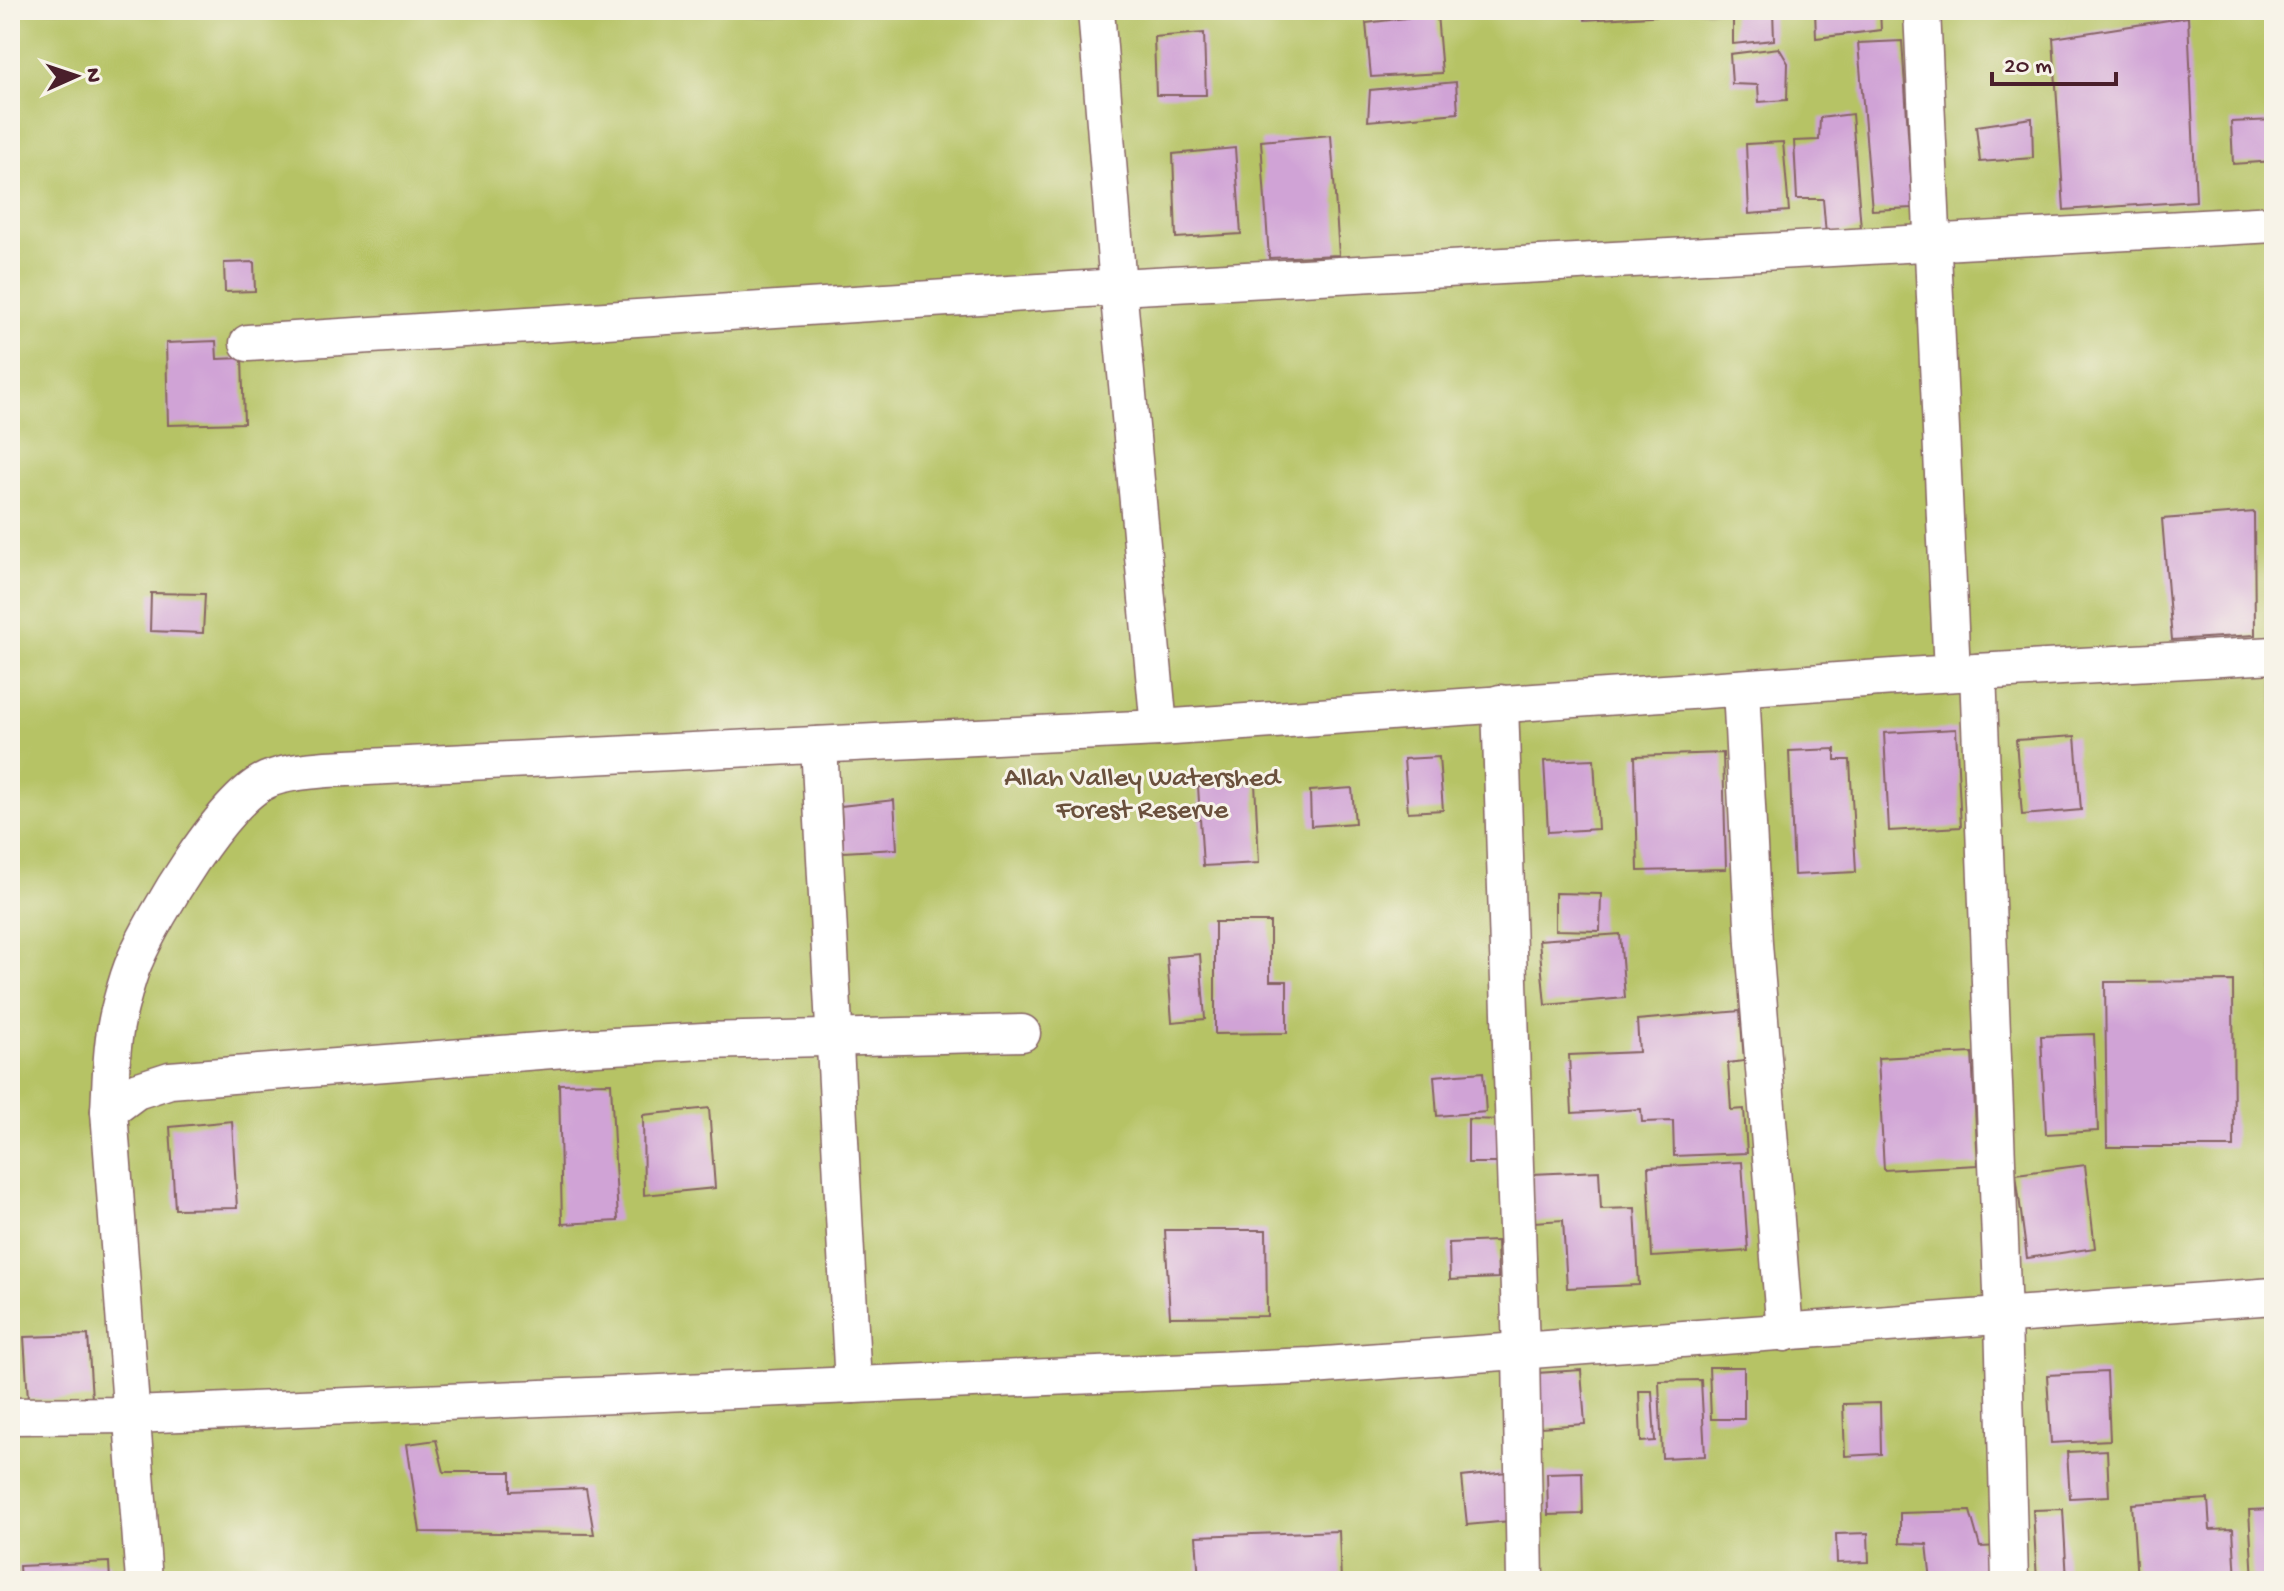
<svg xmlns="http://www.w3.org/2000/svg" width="2284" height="1591" font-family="'Gochi Hand',sans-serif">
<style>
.green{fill:#b6c365;stroke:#807148;stroke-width:2}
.building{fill:#d0a3d6}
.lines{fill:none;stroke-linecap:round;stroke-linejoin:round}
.street-casing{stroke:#866464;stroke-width:39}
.street{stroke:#fff;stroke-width:36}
.labels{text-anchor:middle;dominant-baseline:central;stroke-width:6;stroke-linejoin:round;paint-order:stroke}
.park-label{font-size:28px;fill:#6a503c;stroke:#f7f3e8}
</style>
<rect width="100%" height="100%" fill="#f7f3e8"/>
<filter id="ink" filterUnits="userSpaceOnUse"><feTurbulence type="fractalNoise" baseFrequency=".0125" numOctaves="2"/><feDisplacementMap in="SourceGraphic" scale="16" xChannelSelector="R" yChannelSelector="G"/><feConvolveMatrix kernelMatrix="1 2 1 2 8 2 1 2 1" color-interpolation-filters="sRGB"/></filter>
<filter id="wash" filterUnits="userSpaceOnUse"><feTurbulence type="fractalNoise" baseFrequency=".006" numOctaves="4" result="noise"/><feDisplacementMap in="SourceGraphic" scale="32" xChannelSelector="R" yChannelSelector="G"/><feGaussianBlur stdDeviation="1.8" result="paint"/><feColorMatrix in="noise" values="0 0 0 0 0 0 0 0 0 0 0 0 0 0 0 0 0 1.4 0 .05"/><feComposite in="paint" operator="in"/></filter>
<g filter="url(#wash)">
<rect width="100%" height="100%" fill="#f4e4cd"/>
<rect class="green" x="10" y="10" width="2264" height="1571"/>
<g id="blocks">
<g class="building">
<polygon points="1584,10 1664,10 1665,15 1585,20"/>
<polygon points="1733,10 1773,10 1774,40 1733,44"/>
<polygon points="1815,10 1880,10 1881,30 1816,38"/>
<polygon points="1437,14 1442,73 1371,77 1366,23"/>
<polygon points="2188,17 2196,201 2064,210 2053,38"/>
<polygon points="1204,33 1206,95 1156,95 1154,37"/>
<polygon points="1902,41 1913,208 1872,210 1858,43"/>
<polygon points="1779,48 1788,63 1787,100 1759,102 1758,85 1732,84 1730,54"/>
<polygon points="1456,82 1458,113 1368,121 1370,90"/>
<polygon points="1852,114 1861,229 1826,235 1823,199 1797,199 1794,141 1819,140 1820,118"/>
<polygon points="2032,118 2033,158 1980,162 1976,126"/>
<polygon points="2274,120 2274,161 2233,164 2231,122"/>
<polygon points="1331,135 1339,255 1269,258 1261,141"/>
<polygon points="1783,142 1789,211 1749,214 1746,144"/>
<polygon points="1235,148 1241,234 1176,238 1173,154"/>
<polygon points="254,262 255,291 225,292 224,263"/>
<polygon points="216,341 217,359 242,358 244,423 168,425 166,343"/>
<polygon points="2254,512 2255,635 2172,640 2162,519"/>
<polygon points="151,593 205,594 203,633 150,631"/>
<polygon points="1956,729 1961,827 1889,831 1884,733"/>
<polygon points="2075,736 2081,810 2022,815 2016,740"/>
<polygon points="1835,749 1835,760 1850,760 1856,872 1794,875 1789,751"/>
<polygon points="1723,753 1726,869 1638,871 1635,756"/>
<polygon points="1439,757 1443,810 1408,812 1404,759"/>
<polygon points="1594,759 1598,829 1548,832 1544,761"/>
<polygon points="1255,783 1259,863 1203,866 1198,786"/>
<polygon points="1352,788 1355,823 1311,826 1310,791"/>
<polygon points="894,800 897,849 843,852 841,806"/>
<polygon points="1555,893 1601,894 1600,931 1555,930"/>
<polygon points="1215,922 1270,922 1270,981 1287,981 1287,1033 1215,1034"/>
<polygon points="1620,934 1625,998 1545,1005 1539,940"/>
<polygon points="1200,954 1205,1019 1172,1022 1167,957"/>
<polygon points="2233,981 2234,1147 2107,1147 2105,982"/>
<polygon points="1740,1011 1744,1061 1728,1063 1731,1110 1744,1109 1747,1153 1674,1156 1673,1121 1642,1122 1641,1109 1572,1113 1569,1055 1639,1052 1637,1020"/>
<polygon points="2094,1034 2098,1131 2046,1134 2041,1036"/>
<polygon points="1972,1053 1978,1165 1884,1170 1878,1058"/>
<polygon points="1483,1072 1486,1112 1437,1116 1434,1076"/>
<polygon points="611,1083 618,1221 562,1224 559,1084"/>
<polygon points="709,1108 715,1188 644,1195 643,1115"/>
<polygon points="1468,1119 1504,1120 1504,1163 1468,1163"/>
<polygon points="232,1121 237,1208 175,1209 170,1127"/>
<polygon points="1742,1162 1748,1251 1652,1257 1648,1167"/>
<polygon points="2085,1165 2095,1248 2027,1258 2016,1174"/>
<polygon points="1599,1171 1601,1209 1635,1208 1639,1285 1567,1288 1563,1220 1534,1222 1532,1174"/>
<polygon points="1165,1230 1266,1230 1267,1316 1170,1317"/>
<polygon points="1497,1241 1498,1278 1450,1280 1449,1243"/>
<polygon points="88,1335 92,1399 28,1399 24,1337"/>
<polygon points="1709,1367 1744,1367 1744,1419 1711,1419"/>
<polygon points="1581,1370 1585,1424 1540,1427 1537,1373"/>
<polygon points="2107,1372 2110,1440 2051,1443 2047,1375"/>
<polygon points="1701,1380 1705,1456 1662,1458 1659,1381"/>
<polygon points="1639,1391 1652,1391 1655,1441 1641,1442"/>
<polygon points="1880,1403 1881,1454 1845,1456 1843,1404"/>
<polygon points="436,1440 444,1472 511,1472 511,1491 586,1488 594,1534 420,1532 407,1444"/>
<polygon points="2107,1450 2109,1496 2070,1498 2067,1452"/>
<polygon points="1516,1471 1521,1520 1467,1525 1462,1477"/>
<polygon points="1582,1472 1583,1514 1548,1515 1547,1473"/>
<polygon points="2208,1499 2210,1530 2233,1529 2236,1581 2137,1581 2132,1504"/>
<polygon points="2063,1509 2067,1581 2037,1581 2033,1510"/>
<polygon points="2274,1509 2274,1581 2253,1581 2249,1510"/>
<polygon points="1970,1511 1980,1547 2000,1546 2004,1581 1931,1581 1927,1544 1900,1543 1900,1513"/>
<polygon points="1339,1531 1341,1581 1199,1581 1196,1536"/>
<polygon points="1868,1533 1869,1562 1837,1563 1836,1534"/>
<polygon points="109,1562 110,1581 20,1581 19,1566"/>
<polygon points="1889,1576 1890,1581 1852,1581 1852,1579"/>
</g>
</g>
</g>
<g filter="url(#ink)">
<use href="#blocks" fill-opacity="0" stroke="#866464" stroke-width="2"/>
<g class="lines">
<g class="street-casing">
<g id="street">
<polyline points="1096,10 1118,287 1159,728"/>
<polyline points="1922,10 1952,673"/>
<polyline points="248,343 1118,287 2274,224"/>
<polyline points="1978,672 2003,1317 2010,1581"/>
<polyline points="1741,688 1754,944 1785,1333"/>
<polyline points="1500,703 1521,1352 1525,1581"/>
<polyline points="819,745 853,1385"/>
<path d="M109 1111C111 1077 111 1040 120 1007 124 992 128 975 135 960 154 916 223 799 267 780 286 772 307 771 327 769L1159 728 1923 675 2274 655"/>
<polyline points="10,1416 132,1415 1312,1366 2274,1296"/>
<polyline points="144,1581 109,1111 136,1091 170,1080 577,1048 704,1041 1022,1033"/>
</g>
</g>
<use href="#street" class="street"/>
</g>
</g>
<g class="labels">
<g class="park-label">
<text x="1142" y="779">Allah Valley Watershed<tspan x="1142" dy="32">Forest Reserve</tspan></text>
</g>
</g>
<rect width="2284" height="1591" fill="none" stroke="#f7f3e8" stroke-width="40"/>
<g transform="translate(76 76) rotate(87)" stroke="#f7f3e8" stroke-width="6" paint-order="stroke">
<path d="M0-6L14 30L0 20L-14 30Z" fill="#4a1f2b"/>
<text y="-12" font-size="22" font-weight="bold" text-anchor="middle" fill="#4a1f2b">N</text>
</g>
<path d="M1992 72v12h124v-12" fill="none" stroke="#4a1f2b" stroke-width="4"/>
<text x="2004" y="72" font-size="24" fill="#4a1f2b" stroke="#f7f3e8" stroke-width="6" paint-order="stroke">20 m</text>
</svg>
